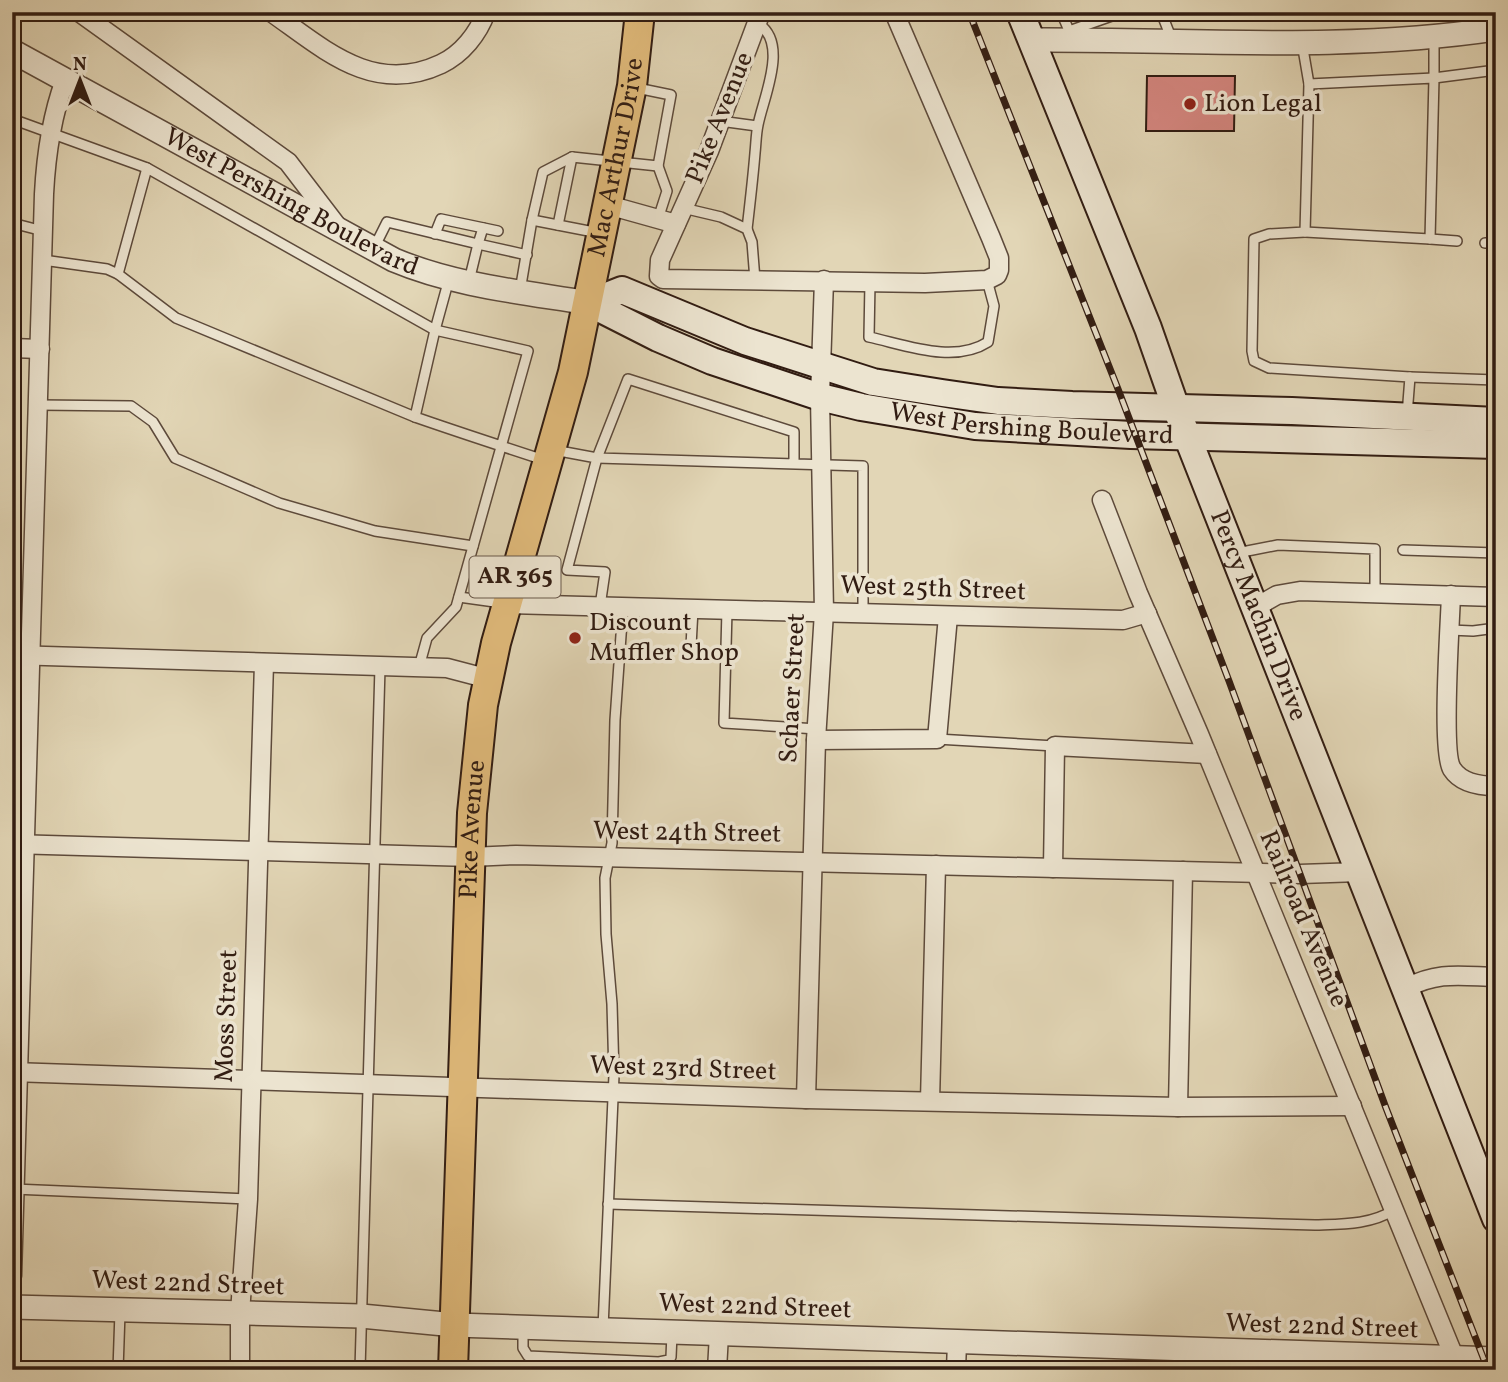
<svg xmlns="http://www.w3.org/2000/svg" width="1508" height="1382" font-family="Vollkorn,serif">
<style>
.building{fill:#d4867f;stroke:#311c12;stroke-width:2}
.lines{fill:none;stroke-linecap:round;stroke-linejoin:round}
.service-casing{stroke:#5d4a3b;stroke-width:12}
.minor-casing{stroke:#5d4a3b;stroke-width:21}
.tertiary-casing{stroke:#5d4a3b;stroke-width:26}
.secondary-casing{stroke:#311c12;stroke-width:30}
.primary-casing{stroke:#311c12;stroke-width:32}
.service{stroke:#ece4d0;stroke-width:9}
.minor{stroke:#ece4d0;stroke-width:18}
.tertiary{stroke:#ece4d0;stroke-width:23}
.secondary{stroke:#ece4d0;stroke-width:26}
.primary{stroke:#e1bb7b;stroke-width:28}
.rail-casing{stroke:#311c12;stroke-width:7}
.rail{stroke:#ece4d0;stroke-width:4.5;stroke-dasharray:13;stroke-linecap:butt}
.poi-dot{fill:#8f2418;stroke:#ece4d0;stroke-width:2.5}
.labels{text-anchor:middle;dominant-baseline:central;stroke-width:7;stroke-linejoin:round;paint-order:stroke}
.shield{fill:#ece4d0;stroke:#69584b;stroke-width:2}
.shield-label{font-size:24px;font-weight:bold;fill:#311c12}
.poi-label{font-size:26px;fill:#311c12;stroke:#ece4d0;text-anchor:start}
.street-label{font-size:26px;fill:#311c12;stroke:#ece4d0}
</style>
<rect width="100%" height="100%" fill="#e2d6b6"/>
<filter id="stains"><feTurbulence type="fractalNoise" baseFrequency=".00286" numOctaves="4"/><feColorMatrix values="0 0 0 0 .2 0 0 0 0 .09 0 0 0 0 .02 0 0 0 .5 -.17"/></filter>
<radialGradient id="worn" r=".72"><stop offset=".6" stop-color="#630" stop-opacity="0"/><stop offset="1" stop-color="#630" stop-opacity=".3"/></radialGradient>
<polygon class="building" points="1147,76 1235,76 1234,131 1146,131"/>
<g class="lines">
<g class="service-casing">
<g id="service">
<polyline points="1061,12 1070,33"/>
<polyline points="1161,12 1172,40"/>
<polyline points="1069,31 1123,12"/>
<polyline points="1434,38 1434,78 1496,70"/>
<polyline points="1302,43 1309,84 1305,232 1269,234 1254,239 1252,351 1254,361 1269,368 1410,377 1407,415"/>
<polyline points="12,119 147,168 435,330 449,279"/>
<polyline points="720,121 757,126"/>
<polyline points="658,166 667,191 658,219"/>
<polyline points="683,208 721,217 747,229 752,242 755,280"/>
<polyline points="532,220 599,233"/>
<polyline points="12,223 43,231"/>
<polyline points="558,225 572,157"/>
<polyline points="483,228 478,244 527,255"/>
<path d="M747 229C750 203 753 178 755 153 756 144 756 134 758 125 763 98 790 42 757 23"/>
<polyline points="1305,232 1430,239 1434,78 1309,84"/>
<polyline points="435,234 441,219 498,231"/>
<polyline points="1430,239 1457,241"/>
<polyline points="1485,243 1496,243"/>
<polyline points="374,248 387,222 478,244 469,281"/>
<polyline points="43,260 107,269 118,274 176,318 415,417"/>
<polyline points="118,274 147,168"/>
<path d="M870 282 869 337C906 345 954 364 988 342L994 306 987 280"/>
<polyline points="520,291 532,220 543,172 572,157 658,166 671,95 637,88"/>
<polyline points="1410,377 1496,380"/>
<polyline points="39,405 131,406 153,422 175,458 279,503 375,531 473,546"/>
<polyline points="554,450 597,458 567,570 605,572 600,606"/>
<polyline points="794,463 794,432 628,379 597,458 863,466 863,613"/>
<polyline points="1403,550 1496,553"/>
<polyline points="1237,553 1278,545 1375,549 1375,593"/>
<polyline points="459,597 502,603"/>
<polyline points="727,610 724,723 817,729"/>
<polyline points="1450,630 1473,631 1496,628"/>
<polyline points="691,646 693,609"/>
<path d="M419 667 427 638 456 607 528 351 435 330 415 417C458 432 501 446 544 460"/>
<polyline points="937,739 1055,746"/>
<polyline points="14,1189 248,1199"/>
<path d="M608 1204 1315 1225C1342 1224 1370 1225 1394 1210"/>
<polyline points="603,1328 614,1075 612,1004 606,934 605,878 612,843 615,720 623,607"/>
<polyline points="523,1329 523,1348 528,1356 659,1362 669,1360 671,1357 672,1334"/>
<polyline points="118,1370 120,1312"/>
<polyline points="360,1370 380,667"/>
</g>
</g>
<g class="minor-casing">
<g id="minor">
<polyline points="79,12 288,162 337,226"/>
<path d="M271 12C324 49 373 96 441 64 462 54 478 34 486 12"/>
<polyline points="761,12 709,151 660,260 659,276 663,279 925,283 987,280 997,275 999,270 999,258 991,238 894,12"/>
<polyline points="608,205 676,224"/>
<polyline points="12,348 40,349"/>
<polyline points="1102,500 1138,593 1199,734 1455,1359"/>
<path d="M1451 595C1450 624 1441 752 1452 769 1461 783 1480 786 1496 786"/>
<polyline points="507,604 1123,620 1147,613"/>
<polyline points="1256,607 1277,595 1300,591 1496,597"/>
<polyline points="12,655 447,668 489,679"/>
<polyline points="816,740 937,739 948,616"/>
<polyline points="12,844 470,857 516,855 1300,874 1360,872"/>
<polyline points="1053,868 1055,746 1207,754"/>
<path d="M1406 988C1439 971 1460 976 1496 977"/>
<polyline points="12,1072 806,1099 1178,1107 1352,1106"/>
<polyline points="806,1099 816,740 824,612 820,397 824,280"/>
<polyline points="930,1101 936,865"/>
<polyline points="1178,1107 1183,871"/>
<path d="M12 1276 44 194C46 155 51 118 65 80"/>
<polyline points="240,1370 240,1313 248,1199 264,663"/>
<polyline points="717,1370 719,1334"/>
<polyline points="956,1370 957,1342"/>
<polyline points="1188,1370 1188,1350"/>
</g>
</g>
<g class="tertiary-casing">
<g id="tertiary">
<path d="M1031 40C1186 39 1342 52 1496 29"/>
<path id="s1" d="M12 51 394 260C456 286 523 292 589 303"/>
<polyline points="12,1307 361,1316 455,1325 1496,1359"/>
</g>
</g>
<g class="secondary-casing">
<g id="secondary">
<path id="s2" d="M1020 12 1148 328 1176 408 1496 1219"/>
<path id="s3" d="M589 303 658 338 712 361 820 397 861 407 975 426 1131 435 1496 445"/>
<polyline points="589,303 622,290 745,341 873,382 942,393 998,401 1072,405 1292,411 1496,421"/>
</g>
</g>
<g class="primary-casing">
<g id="primary">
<path id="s4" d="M453 1370 472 813 483 705 496 643 573 372 632 86 640 12"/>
</g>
</g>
<use href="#service" class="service"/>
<use href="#minor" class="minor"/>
<use href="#tertiary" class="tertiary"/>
<use href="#secondary" class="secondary"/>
<use href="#primary" class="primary"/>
<g class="rail-casing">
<polyline id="rail" points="969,12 1118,389 1229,681 1386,1108 1488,1370"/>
</g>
<use href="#rail" class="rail"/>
</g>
<g class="poi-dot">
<circle cx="1190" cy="104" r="7"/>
<circle cx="575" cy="638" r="7"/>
</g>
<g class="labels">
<rect class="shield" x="469.5" y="556.5" width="91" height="41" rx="5"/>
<g class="shield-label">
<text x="515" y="577">AR 365</text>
</g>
<g class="poi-label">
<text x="1204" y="104">Lion Legal</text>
<text x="589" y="623">Discount<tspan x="589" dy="30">Muffler Shop</tspan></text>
</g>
<g class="street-label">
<text transform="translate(720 118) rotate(-68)">Pike Avenue</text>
<text stroke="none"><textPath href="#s4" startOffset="1230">Mac Arthur Drive</textPath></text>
<text stroke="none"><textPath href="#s1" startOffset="318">West Pershing Boulevard</textPath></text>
<text stroke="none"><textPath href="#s3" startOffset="464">West Pershing Boulevard</textPath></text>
<text transform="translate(933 589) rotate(2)">West 25th Street</text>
<text stroke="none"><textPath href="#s2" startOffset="649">Percy Machin Drive</textPath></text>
<text transform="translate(793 688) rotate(-87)">Schaer Street</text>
<text stroke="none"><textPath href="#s4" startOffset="541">Pike Avenue</textPath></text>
<text transform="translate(687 833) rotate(1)">West 24th Street</text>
<text transform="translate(1303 919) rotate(67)">Railroad Avenue</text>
<text transform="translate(227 1016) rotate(-88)">Moss Street</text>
<text transform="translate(683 1069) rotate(2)">West 23rd Street</text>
<text transform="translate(188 1284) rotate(2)">West 22nd Street</text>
<text transform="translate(755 1307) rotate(2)">West 22nd Street</text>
<text transform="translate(1322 1327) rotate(2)">West 22nd Street</text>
</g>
</g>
<rect width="1508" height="1382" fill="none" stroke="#e2d6b6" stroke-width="42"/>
<rect x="14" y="14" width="1480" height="1354" fill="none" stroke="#311c12" stroke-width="3.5"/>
<rect x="21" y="21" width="1466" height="1340" fill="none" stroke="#311c12" stroke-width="2"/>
<g transform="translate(80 80)" stroke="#ece4d0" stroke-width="5" paint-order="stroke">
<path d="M0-5L12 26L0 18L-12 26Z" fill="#311c12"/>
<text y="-10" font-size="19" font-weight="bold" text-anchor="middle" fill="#311c12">N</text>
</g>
<rect width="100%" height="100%" filter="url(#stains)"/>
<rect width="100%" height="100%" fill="url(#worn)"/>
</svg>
